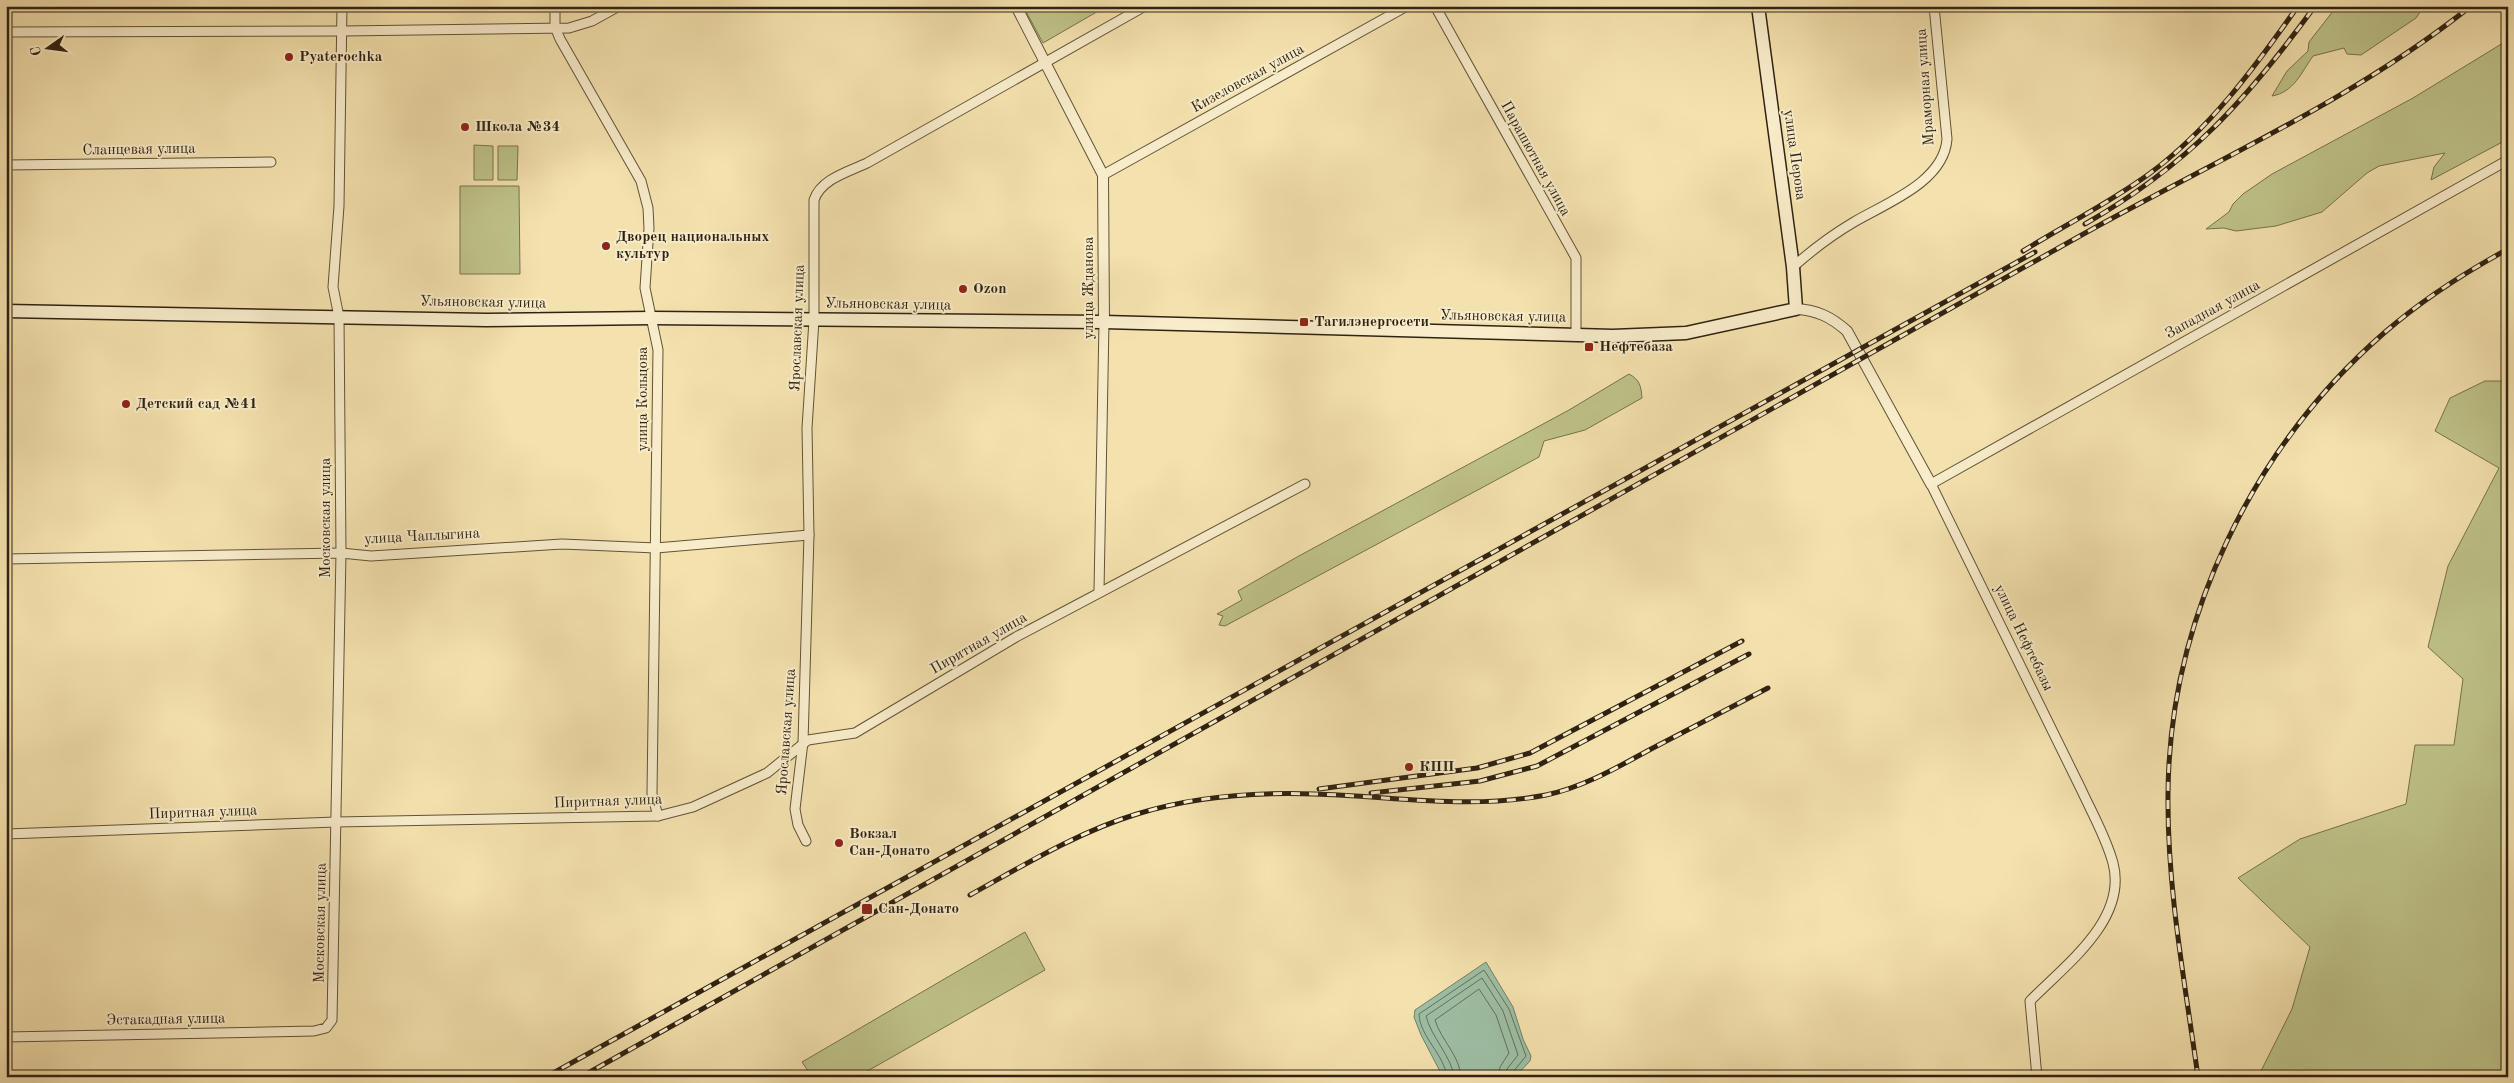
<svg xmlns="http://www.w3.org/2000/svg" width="2514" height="1083" font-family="'Old Standard TT',serif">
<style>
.green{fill:#bec389;stroke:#77724d}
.water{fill:#9dbfa5;stroke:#71806a}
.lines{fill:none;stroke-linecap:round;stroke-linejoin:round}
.shore{stroke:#66705b;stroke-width:1}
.minor-casing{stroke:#615238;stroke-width:11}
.tertiary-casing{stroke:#615238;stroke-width:12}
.secondary-casing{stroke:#302211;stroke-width:15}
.minor{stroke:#f8ecca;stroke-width:9}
.tertiary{stroke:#f8ecca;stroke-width:10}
.secondary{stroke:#f8ecca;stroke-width:12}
.rail-casing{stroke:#302211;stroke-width:5}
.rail{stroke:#f8ecca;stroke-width:3;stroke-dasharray:9;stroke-linecap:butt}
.poi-dot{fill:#8f2418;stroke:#f8ecca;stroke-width:2}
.labels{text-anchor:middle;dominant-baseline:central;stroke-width:4;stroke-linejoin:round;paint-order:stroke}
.poi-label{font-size:15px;font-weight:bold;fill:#302211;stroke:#f8ecca;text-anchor:start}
.street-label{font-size:15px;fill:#302211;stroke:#f8ecca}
</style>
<rect width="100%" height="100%" fill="#f4e2ae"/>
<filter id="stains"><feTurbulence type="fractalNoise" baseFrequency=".004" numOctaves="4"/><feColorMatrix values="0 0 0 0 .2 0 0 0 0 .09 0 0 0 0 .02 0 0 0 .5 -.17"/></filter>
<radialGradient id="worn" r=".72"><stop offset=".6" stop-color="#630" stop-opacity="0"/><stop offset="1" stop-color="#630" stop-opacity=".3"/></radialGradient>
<g class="green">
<polygon points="1023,6 1107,6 1043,43"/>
<path d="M2337 6H2424L2416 18 2361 55 2347 54 2344 48 2313 56C2301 73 2294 92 2272 96L2287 71 2308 51 2309 42Z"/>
<polygon points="2508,40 2508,139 2431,180 2434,167 2445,153 2379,166 2367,173 2322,212 2276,226 2236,231 2224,228 2206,229 2229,212 2233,204 2243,194 2272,174 2413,98"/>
<polygon points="474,145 493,146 493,180 474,180"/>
<polygon points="498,146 518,146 517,180 498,180"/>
<polygon points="460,186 519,186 520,274 460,274"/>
<path d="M1629 374C1640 380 1641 386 1642 398L1585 430 1544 441 1539 457 1225 626 1219 625 1223 616 1217 614 1242 600 1238 591 1297 557 1569 410Z"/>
<polygon points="2485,381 2508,381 2508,1077 2258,1077 2292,1009 2310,947 2238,878 2300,839 2406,804 2415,745 2454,745 2463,679 2428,647 2448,566 2499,468 2435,431 2450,398"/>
<polygon points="1025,932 1045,970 857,1077 812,1077 802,1062"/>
</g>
<polygon class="water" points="1486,962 1513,1007 1523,1039 1531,1056 1530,1061 1515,1077 1443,1077 1421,1035 1414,1017 1415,1010"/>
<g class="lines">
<g class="shore">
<path d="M1447 1077C1444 1054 1420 1037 1419 1014L1484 970 1509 1009 1526 1056 1513 1072 1512 1077"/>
<path d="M1454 1077C1452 1057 1431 1037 1426 1016L1482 978 1503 1011 1518 1055 1507 1069 1506 1077"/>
<path d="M1461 1077C1460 1056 1441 1040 1435 1020L1479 989 1496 1015 1509 1053 1500 1067 1498 1077"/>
</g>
<g class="minor-casing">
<g id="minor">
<polyline points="555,6 555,27 560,39 641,181 648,208 649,228 645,288 658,350 652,794 658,816"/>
<polyline points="1435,6 1576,258 1576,334"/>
<polyline points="6,32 343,31 569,28 592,21 619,6"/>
<polyline points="6,165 271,162"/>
<polyline points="1103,175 1407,6"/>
<path d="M1793 267C1812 250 1832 235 1854 222 1886 203 1944 182 1947 139L1934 6"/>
<polyline points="6,559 341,553 371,556 562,544 656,548 809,535"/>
<polyline points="1099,591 1104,322"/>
<polyline points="6,834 336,822 658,816 693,807 767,773 808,740 855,733 1016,637 1305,484"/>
<path d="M806 841 798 825 795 809 803 742 809 535 807 428 814 320V200C821 179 848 172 867 163L1145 6"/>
<polyline points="6,1037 314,1031 326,1028 332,1020 341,553 339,317 333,287 339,206 342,6"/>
<path d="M2037 1077 2030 1001C2065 965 2128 920 2113 863 2106 837 2092 813 2081 789L1931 484 2508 160"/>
</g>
</g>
<g class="tertiary-casing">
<g id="tertiary">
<polyline points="1016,6 1103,175 1104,322"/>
<path d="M1796 309C1817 310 1831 317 1847 331L1931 484"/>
</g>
</g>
<g class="secondary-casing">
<polyline id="secondary" points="6,311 486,320 652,318 1104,322 1613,336 1686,333 1796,309 1793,267 1758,6"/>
</g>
<use href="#minor" class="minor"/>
<use href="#tertiary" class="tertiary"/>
<use href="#secondary" class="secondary"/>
<g class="rail-casing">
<g id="rail">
<path d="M2085 224C2188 165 2246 101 2315 6"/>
<path d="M2023 251C2065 225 2109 203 2149 174 2210 129 2255 67 2298 6"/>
<polyline points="1319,789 1477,768 1530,753 1742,641"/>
<polyline points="1371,793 1480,781 1537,766 1749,654"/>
<path d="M970 895C1024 865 1078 832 1137 814 1195 796 1254 792 1314 794 1391 796 1469 810 1546 795 1584 787 1618 767 1651 749 1690 729 1729 708 1768 688"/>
<polyline points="546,1077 2035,252"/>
<path d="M581 1077 2087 232C2215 161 2356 98 2471 6"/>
<path d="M2198 1077C2185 983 2167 889 2168 794 2169 619 2253 447 2384 333 2422 300 2464 273 2508 249"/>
</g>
</g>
<use href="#rail" class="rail"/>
</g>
<g class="poi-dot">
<circle cx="289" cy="57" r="5"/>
<circle cx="465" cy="127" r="5"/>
<circle cx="606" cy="246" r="5"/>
<circle cx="963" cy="289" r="5"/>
<rect x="1299" y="317" width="10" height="10" rx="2.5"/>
<rect x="1584" y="342" width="10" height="10" rx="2.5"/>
<circle cx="126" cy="404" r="5"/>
<circle cx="1409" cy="767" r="5"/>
<circle cx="839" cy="843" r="5"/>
<rect x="861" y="903" width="12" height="12" rx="2.5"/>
</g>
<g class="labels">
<g class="poi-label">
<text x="299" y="57">Pyaterochka</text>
<text x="475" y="127">Школа №34</text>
<text x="616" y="237">Дворец национальных<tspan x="616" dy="17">культур</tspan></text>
<text x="973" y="289">Ozon</text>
<text x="1314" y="322">Тагилэнергосети</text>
<text x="1599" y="347">Нефтебаза</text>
<text x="136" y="404">Детский сад №41</text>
<text x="1419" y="767">КПП</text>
<text x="849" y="834">Вокзал<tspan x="849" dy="17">Сан-Донато</tspan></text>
<text x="878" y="909">Сан-Донато</text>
</g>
<g class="street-label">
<text transform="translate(1248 79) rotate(-29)">Кизеловская улица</text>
<text transform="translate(1926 87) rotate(-94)">Мраморная улица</text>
<text transform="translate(139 150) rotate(-1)">Сланцевая улица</text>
<text transform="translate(1794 155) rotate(82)">улица Перова</text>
<text transform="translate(1535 159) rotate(61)">Парашютная улица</text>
<text transform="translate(1089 288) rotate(-90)">улица Жданова</text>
<text transform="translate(483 303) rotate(1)">Ульяновская улица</text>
<text transform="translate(888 305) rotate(1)">Ульяновская улица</text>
<text transform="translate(2213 310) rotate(-29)">Западная улица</text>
<text transform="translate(1503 317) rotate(1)">Ульяновская улица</text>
<text transform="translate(798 328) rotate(-88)">Ярославская улица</text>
<text transform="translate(643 399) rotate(-90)">улица Кольцова</text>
<text transform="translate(326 518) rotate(-90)">Московская улица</text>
<text transform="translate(422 537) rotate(-3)">улица Чаплыгина</text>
<text transform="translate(2023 638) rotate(64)">улица Нефтебазы</text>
<text transform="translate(979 644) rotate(-30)">Пиритная улица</text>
<text transform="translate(787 732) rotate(-86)">Ярославская улица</text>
<text transform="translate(608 802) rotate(-2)">Пиритная улица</text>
<text transform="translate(203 813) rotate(-2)">Пиритная улица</text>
<text transform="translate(321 923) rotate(-89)">Московская улица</text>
<text transform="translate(166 1020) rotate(-1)">Эстакадная улица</text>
</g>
</g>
<rect width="2514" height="1083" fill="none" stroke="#f4e2ae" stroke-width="25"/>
<rect x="8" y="8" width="2499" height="1068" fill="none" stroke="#302211" stroke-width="2.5"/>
<rect x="12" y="12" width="2489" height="1058" fill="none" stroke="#302211"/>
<g transform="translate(48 48) rotate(256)" stroke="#f8ecca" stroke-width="4" paint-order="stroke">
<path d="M0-4L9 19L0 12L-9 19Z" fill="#302211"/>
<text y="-8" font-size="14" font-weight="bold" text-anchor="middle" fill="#302211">С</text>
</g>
<rect width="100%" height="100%" filter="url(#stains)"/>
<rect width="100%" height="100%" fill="url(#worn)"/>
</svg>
